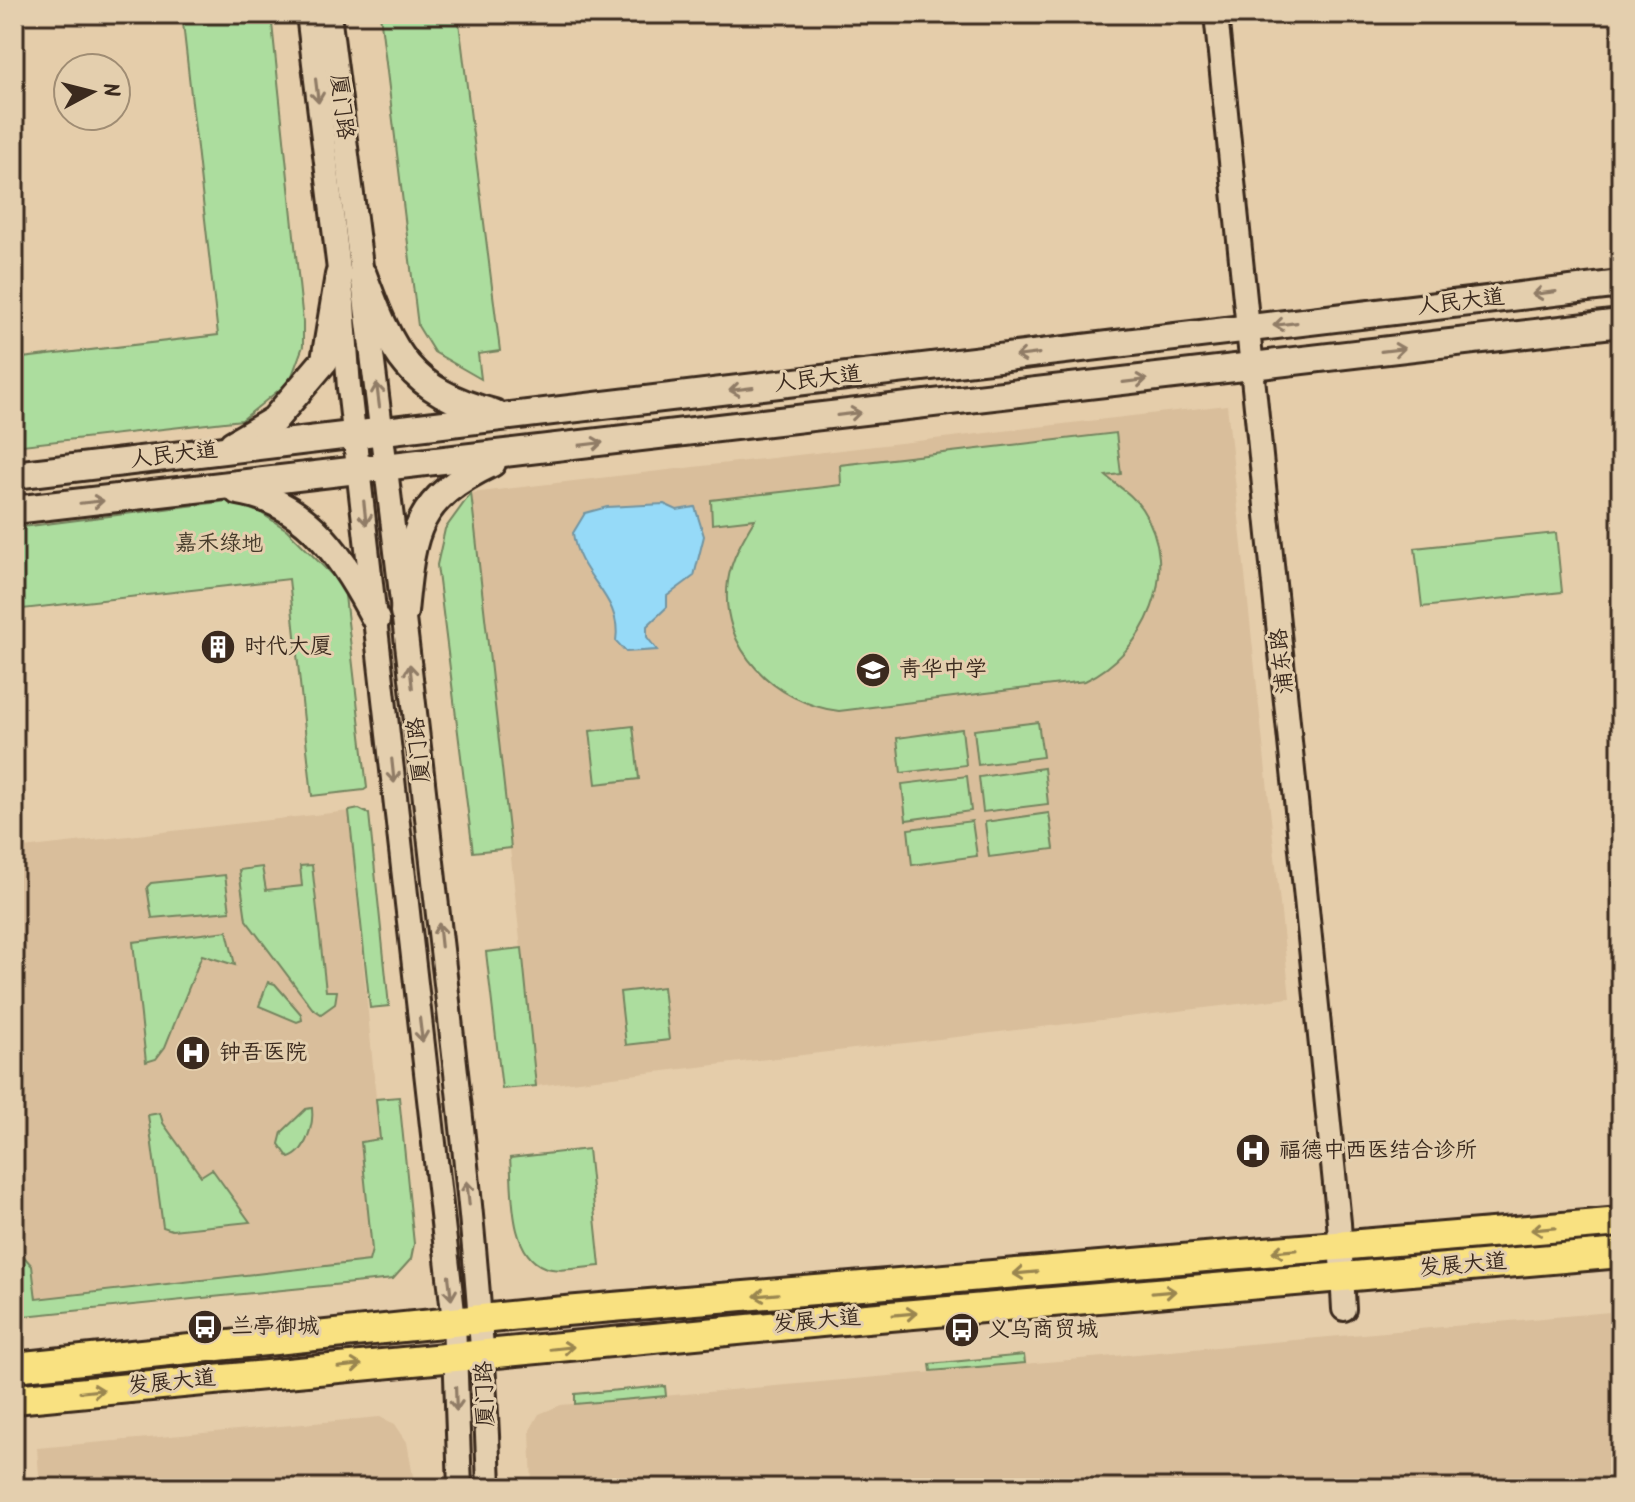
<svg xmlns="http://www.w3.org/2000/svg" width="1635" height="1502" font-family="Kalam,'LXGW WenKai TC',sans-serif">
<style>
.built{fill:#d9be9b}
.green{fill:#acdd9e;stroke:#74845e;stroke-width:2}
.water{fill:#96daf8;stroke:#7294a1;stroke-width:2}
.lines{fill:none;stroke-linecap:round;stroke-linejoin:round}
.tertiary-casing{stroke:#3b2a1e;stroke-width:28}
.secondary-casing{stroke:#3b2a1e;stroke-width:32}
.primary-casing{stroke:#3b2a1e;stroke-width:34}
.tertiary{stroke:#e4cfae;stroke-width:22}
.secondary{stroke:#e4cfae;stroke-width:26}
.primary{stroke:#f9e181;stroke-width:28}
.oneway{stroke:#907c66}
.oneway2{stroke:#9a8650}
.labels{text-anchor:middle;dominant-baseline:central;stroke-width:6;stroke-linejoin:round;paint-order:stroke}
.street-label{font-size:22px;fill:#3b2a1e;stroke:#e4cfae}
.park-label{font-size:22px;fill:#463c2b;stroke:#e4cfae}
.poi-label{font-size:22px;fill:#3b2a1e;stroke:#e4cfae;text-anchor:start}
</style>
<rect width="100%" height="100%" fill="#e5cdaa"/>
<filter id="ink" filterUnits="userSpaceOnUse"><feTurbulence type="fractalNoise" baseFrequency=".0125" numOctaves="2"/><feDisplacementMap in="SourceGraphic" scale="16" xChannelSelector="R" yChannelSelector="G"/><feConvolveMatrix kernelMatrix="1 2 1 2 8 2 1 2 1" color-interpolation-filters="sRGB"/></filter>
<g filter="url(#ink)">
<g class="built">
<polygon points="1227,405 1290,998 536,1086 471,493"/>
<polygon points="349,811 393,1279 14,1317 14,849"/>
<polygon points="1621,1311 1621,1488 532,1488 530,1430 539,1414 561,1405"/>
<polygon points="380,1417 395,1424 407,1442 415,1488 40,1488 37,1448"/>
</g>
<g class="green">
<polygon points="182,14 271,14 303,322 303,346 290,381 242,420 14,446 14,359 218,335"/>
<polygon points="380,14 458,14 500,351 478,354 481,379 434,352 418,326"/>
<path d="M1116 433 1121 474 1106 476C1119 487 1133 495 1142 509 1183 570 1146 653 1085 681L839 711C776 704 718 648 728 581 731 559 744 537 755 519L712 524 711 500 841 485 840 465Z"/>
<polygon points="471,493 511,848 473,852 437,565 445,529"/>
<polygon points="228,501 261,513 287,530 344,587 367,788 364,790 312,796 289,579 14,610 14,528"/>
<polygon points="1556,533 1562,592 1422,607 1415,548"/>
<polygon points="1038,722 1043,757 978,765 974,730"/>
<polygon points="633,726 639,779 596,784 590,731"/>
<polygon points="962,729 966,765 901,773 897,738"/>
<polygon points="1044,768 1048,804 983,812 979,777"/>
<polygon points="967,776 971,811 906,820 902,784"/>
<polygon points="359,809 369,814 389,1006 370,1008 349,811"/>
<polygon points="1049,813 1054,849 989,857 985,822"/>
<polygon points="972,821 977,856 912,865 908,829"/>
<polygon points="312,865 326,991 337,991 335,1004 321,1014 312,1008 246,920 239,870 262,867 266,890 302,886 300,866"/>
<polygon points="225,875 230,911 152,918 147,887 151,883"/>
<polygon points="227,931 235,965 202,955 165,1047 156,1059 146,1062 133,942"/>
<polygon points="522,948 536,1086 502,1089 486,952"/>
<polygon points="268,982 275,984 301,1014 302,1020 297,1022 259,1006"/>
<polygon points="663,987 669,1040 626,1045 620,992"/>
<polygon points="399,1097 414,1244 411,1259 393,1279 14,1317 14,1264 17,1263 14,1245 32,1266 36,1299 369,1261 372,1250 361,1142 380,1139 376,1099"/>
<path d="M312 1108C314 1124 306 1153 289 1158L279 1144 282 1132 306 1109Z"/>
<polygon points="160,1113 163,1123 201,1176 212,1169 250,1222 172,1230 163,1227 148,1115"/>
<path d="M588 1149 600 1266C584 1267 559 1273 544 1267 508 1253 513 1189 510 1158Z"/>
<polygon points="1024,1355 1025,1363 931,1371 930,1364"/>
<polygon points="665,1386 666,1396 575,1404 575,1394"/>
</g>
<path class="water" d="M664 504 677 510 695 507 704 536 694 576 667 596V607L647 626V637L657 650 626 652 616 641C623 596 578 578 573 533L585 513 607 507Z"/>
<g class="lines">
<g class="tertiary-casing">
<g id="tertiary">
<polyline points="308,14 343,303 349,388 454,1321 460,1488"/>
<path d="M329 14C366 302 402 591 434 880 457 1082 483 1284 489 1488"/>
<polyline points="1216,14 1339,1223 1344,1309"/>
</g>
</g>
<g class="secondary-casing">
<g id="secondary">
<path d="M363 275C392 353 409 391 494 413"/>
<polyline points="233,444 274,420 325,360 339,275"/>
<polyline points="14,475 1621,284"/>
<path d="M238 491C309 502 345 562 376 620"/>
<polyline points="14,510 1621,323"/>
<path d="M404 612C412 532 414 500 492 463"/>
</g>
</g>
<g class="primary-casing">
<g id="primary">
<polyline points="14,1367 530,1314 1621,1222"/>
<polyline points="14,1399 832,1321 1621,1253"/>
</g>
</g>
<use href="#tertiary" class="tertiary"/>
<use href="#secondary" class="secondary"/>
<use href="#primary" class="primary"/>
</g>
<defs><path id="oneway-shaft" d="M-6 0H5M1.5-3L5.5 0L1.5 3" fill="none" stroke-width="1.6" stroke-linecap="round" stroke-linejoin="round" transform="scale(2)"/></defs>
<g class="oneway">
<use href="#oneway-shaft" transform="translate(317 91) rotate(83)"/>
<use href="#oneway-shaft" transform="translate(1544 293) rotate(173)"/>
<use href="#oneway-shaft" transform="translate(1285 324) rotate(173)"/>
<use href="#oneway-shaft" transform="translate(1393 350) rotate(-7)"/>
<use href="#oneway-shaft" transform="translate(1027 355) rotate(173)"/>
<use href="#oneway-shaft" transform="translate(1135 381) rotate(-7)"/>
<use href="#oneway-shaft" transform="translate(741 389) rotate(173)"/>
<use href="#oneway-shaft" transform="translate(378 395) rotate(-97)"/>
<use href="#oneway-shaft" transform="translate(849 414) rotate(-7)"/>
<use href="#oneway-shaft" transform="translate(591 444) rotate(-7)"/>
<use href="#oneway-shaft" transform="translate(92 502) rotate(-6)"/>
<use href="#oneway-shaft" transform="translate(365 513) rotate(84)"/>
<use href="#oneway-shaft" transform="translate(411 676) rotate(-96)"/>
<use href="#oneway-shaft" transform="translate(393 771) rotate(84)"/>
<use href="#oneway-shaft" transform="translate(440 935) rotate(-96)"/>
<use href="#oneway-shaft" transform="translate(421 1030) rotate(83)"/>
<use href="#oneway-shaft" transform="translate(468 1193) rotate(-96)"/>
<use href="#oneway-shaft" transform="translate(450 1288) rotate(83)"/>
<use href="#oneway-shaft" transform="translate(456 1399) rotate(88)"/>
</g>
<g class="oneway2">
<use href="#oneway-shaft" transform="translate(1543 1229) rotate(175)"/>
<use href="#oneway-shaft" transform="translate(1284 1251) rotate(175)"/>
<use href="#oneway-shaft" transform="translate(1025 1273) rotate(175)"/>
<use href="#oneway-shaft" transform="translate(1164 1292) rotate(-5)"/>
<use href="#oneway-shaft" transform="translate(766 1295) rotate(175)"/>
<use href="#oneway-shaft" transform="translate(905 1314) rotate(-5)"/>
<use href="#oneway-shaft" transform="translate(562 1348) rotate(-6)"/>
<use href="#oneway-shaft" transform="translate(350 1366) rotate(-6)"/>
<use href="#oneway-shaft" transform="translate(92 1391) rotate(-6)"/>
</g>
</g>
<defs>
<g id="building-disc" transform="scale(1.8)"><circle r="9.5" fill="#3b2a1e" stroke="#e4cfae"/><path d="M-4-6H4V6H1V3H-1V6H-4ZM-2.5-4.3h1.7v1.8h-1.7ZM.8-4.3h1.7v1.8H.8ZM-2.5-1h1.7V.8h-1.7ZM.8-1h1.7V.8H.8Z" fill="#fff"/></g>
<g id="school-disc" transform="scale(1.8)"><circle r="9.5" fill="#3b2a1e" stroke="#e4cfae"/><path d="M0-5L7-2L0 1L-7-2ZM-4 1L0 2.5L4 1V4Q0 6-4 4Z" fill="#fff"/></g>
<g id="hospital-disc" transform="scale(1.8)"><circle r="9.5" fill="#3b2a1e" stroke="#e4cfae"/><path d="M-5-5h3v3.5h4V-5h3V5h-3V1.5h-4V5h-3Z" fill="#fff"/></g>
<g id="bus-disc" transform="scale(1.8)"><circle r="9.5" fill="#3b2a1e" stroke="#e4cfae"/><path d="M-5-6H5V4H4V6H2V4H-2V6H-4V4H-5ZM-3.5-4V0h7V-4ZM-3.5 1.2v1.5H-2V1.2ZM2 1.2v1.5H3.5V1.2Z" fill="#fff"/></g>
</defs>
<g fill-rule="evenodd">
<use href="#building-disc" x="218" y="647"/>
<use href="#school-disc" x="873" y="670"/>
<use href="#hospital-disc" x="193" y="1053"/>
<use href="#hospital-disc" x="1253" y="1151"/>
<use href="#bus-disc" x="205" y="1327"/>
<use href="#bus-disc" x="962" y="1330"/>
</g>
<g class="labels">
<g class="street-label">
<text transform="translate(341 107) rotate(83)">厦门路</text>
<text transform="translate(1461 303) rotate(-7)">人民大道</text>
<text transform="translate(818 380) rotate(-7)">人民大道</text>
<text transform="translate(174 456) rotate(-7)">人民大道</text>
<text transform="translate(1283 661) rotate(-96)">浦东路</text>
<text transform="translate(420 750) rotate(-96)">厦门路</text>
<text transform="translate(1463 1266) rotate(-5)">发展大道</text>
<text transform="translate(817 1322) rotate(-5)">发展大道</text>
<text transform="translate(172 1383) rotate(-6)">发展大道</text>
<text transform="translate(486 1394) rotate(-92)">厦门路</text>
</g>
<g class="park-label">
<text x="219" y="544">嘉禾绿地</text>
</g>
<g class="poi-label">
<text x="244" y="647">时代大厦</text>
<text x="899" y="670">青华中学</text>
<text x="219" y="1053">钟吾医院</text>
<text x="1279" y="1151">福德中西医结合诊所</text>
<text x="231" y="1327">兰亭御城</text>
<text x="988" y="1330">义乌商贸城</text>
</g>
</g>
<rect width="1635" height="1502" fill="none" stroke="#e4cfae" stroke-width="48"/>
<rect x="24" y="24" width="1587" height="1454" fill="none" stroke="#3b2a1e" stroke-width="3" filter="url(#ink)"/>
<g transform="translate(92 92) rotate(83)"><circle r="38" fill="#e4cfae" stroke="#a08d74" stroke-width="2"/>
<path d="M0-6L14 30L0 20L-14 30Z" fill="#3b2a1e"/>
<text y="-12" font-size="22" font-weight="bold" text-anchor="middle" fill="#3b2a1e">N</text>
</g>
</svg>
